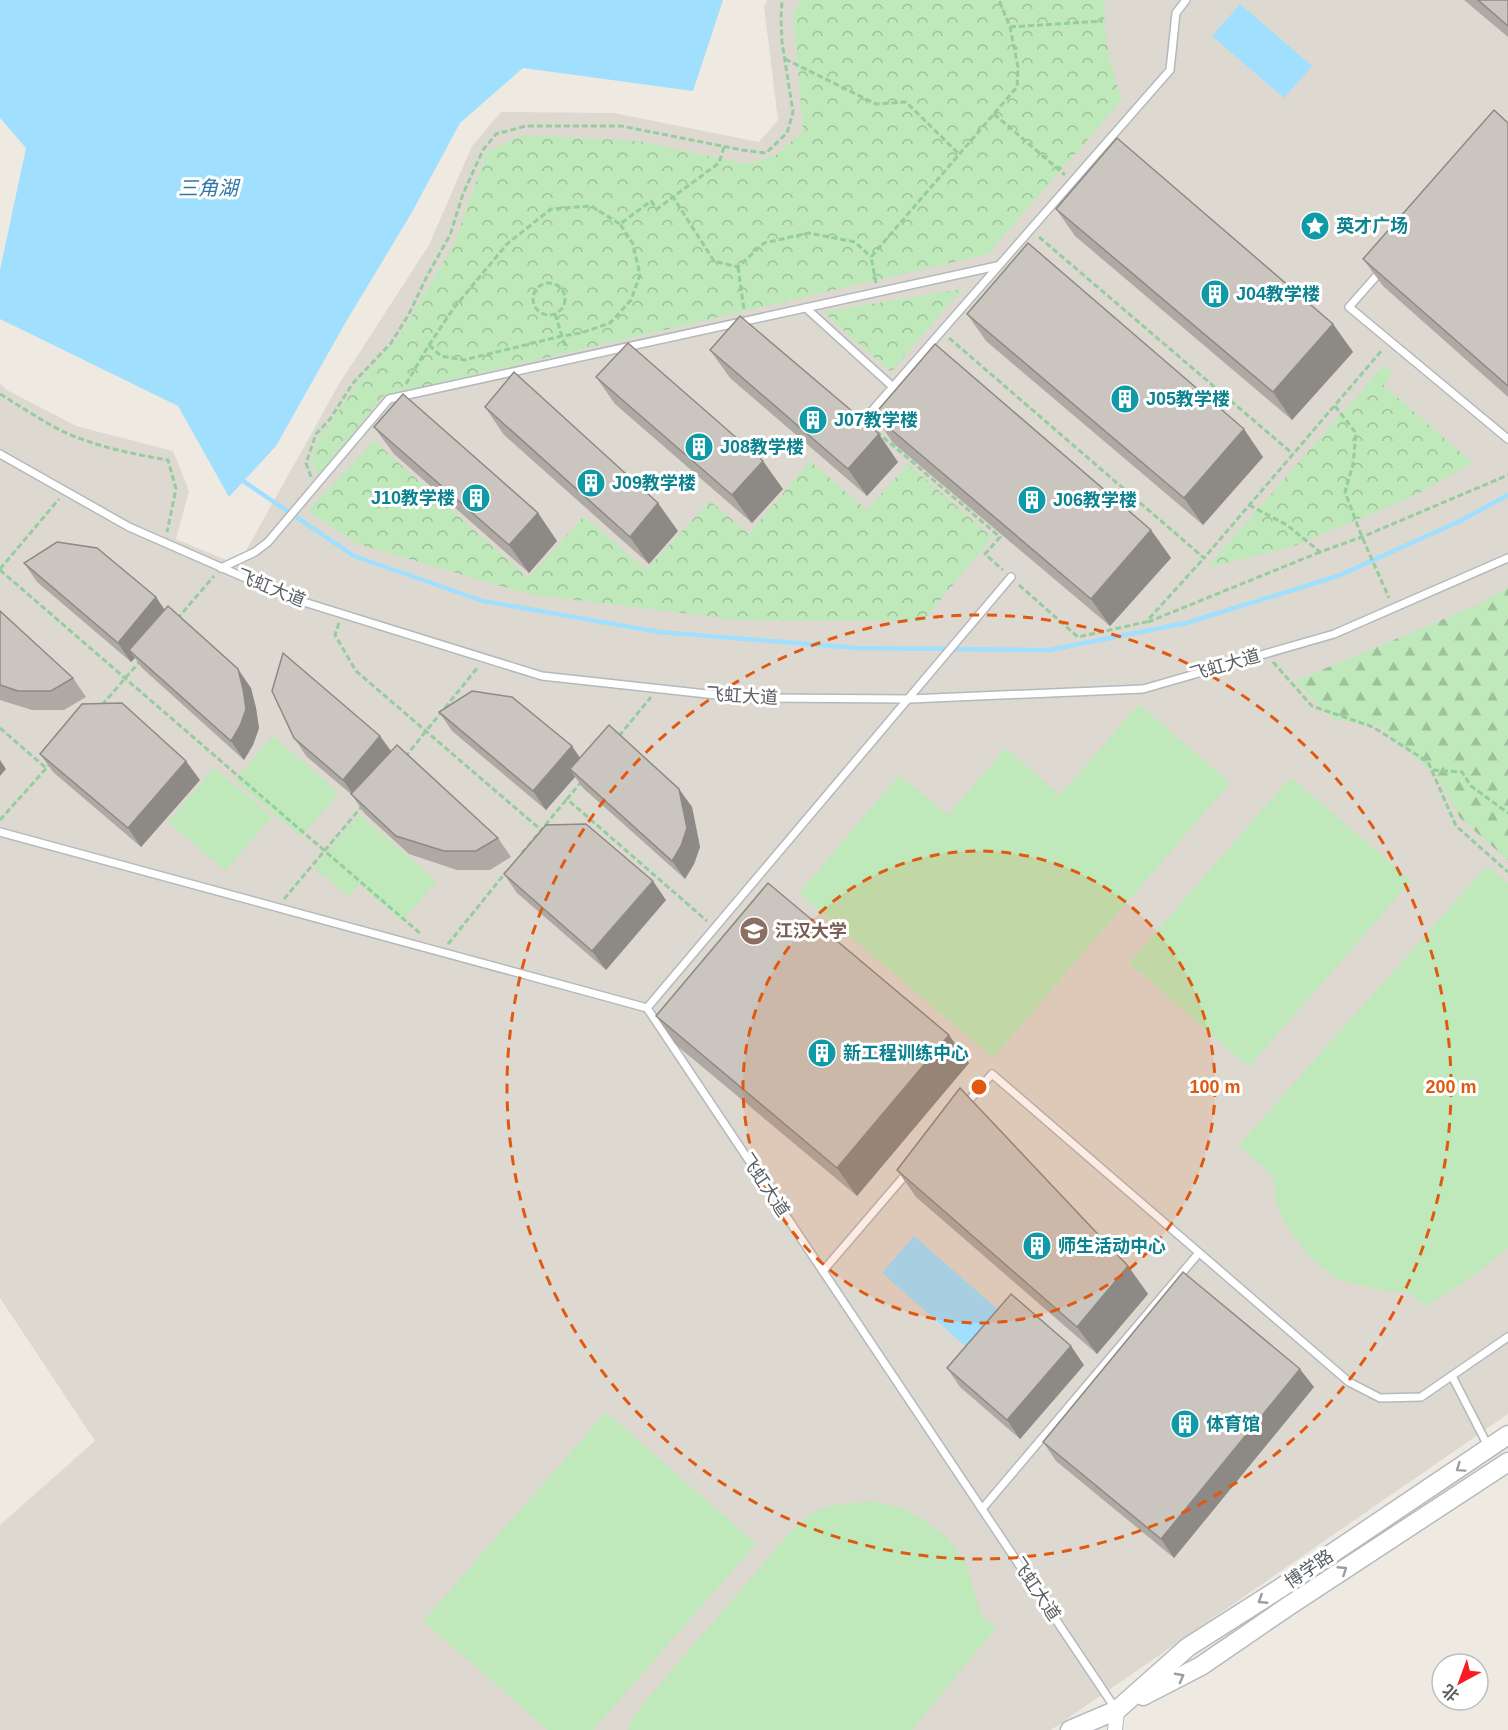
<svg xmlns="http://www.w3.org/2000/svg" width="1508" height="1730" font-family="Arial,'Noto Sans SC',sans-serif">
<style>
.education{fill:#ded9d0}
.grass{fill:#bfe9bb}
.forest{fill:url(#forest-firs)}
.park{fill:url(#park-crowns)}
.water{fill:#a1dfff}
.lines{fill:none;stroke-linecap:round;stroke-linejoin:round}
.stream{stroke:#a1dfff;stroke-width:4.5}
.service-casing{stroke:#b4b9bd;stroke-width:10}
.minor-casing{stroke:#b4b9bd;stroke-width:16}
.secondary-casing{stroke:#b5bac0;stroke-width:21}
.path{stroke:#95cd9f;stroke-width:3;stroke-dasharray:6 3;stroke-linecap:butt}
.service{stroke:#fff;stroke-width:7}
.minor{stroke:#fff;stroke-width:14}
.secondary{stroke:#fff;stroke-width:18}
.wall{fill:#aea9a3}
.shaded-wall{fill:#8d8a85}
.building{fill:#cac5be;stroke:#8d8a85;stroke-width:1.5}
.oneway{stroke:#9c9fa2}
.ring{fill:none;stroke:#e15910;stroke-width:3;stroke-dasharray:10 8}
.labels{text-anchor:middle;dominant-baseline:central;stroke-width:6;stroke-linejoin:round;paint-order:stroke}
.culture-label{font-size:18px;font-weight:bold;fill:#0d838f;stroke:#fff;text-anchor:start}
.street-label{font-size:18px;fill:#5a5f64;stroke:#fff}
.education-label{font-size:18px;font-weight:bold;fill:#785e54;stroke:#fff;text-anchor:start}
.water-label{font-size:20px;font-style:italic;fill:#3077a8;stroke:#fff}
.centre{fill:#e15910;stroke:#fff;stroke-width:3}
.ring-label{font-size:18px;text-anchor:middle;font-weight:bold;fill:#e15910;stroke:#fff;stroke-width:6;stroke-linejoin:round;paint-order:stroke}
</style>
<defs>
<pattern id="forest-firs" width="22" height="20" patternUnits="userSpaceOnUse" patternTransform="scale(1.5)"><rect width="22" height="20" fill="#bfe9bb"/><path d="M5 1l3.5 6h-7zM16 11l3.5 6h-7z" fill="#9ec09c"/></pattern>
<pattern id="park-crowns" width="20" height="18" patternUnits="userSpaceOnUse" patternTransform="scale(1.5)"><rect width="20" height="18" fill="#bfe9bb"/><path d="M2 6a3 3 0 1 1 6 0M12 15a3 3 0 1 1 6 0" fill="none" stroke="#9ec09c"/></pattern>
</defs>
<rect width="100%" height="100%" fill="#efeae1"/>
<polygon class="education" points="767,0 1508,0 1508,1414 1051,1730 0,1730 0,1525 95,1441 0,1298 0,383 7,390 76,426 173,451 189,491 176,539 238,565 339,384 429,245 472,146 501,112 614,113 759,142 778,120 764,7"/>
<g class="grass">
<polygon points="1139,704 1230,783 993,1058 799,893 899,775 948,815 1006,748 1060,795"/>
<polygon points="273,736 339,793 301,837 235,780"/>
<polygon points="214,768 272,817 225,871 168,822"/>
<polygon points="1291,777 1411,881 1249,1067 1129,963"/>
<polygon points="359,815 437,881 402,921 359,884 349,897 314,868"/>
<polygon points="1487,866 1508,883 1508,1248 1473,1276 1426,1306 1407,1292 1386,1291 1339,1280 1310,1257 1289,1230 1276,1202 1272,1174 1238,1146"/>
<polygon points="606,1412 756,1544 593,1730 548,1730 423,1621"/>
<path d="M872 1501 904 1509 925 1521 946 1537 966 1562 981 1615 996 1628 912 1730H629L631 1720 647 1699 786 1537C795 1527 806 1516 819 1510 835 1503 855 1503 872 1501Z"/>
</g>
<polygon class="forest" points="1508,587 1508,860 1460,818 1439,778 1378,725 1334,720 1295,681 1480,604"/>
<g class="park">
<path d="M800 0H1105C1102 37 1111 65 1122 100L988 254 383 396 319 476 311 463 317 441 361 379 400 336 454 244 487 152 523 135 638 141 746 164 775 156 803 131 793 15Z"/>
<polygon points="962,289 891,372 823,312"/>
<polygon points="1384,365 1393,373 1383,385 1473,463 1412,497 1291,547 1206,568"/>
<polygon points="374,441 528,578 584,516 646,570 710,501 749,534 810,461 867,510 908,464 992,537 923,621 739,620 528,594 358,544 308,511"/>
</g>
<g class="water">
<polygon points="0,0 723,0 693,91 523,68 460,123 411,214 347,320 276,446 229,497 178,406 0,319 0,270 26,148 0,118"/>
<polygon points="1240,4 1312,66 1284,98 1212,36"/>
<polygon points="914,1236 1002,1313 970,1350 882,1273"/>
</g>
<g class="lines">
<polyline class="stream" points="243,481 354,556 483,601 659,632 857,648 1049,650 1186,623 1338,576 1460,521 1508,495"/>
<g class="service-casing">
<g id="service">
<polyline points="1380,272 1349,307 1508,439"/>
<polyline points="806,308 893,387"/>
<polyline points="870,413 1170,70 1176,13 1186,0"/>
<polyline points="0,454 129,527 291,598 542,676 744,698 910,699 1143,689 1334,634 1508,558"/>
<polyline points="221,568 255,552 268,542 389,399 997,266"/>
<polyline points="0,832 647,1008 1115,1708"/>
<polyline points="647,1008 1011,577"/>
<polyline points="965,1105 992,1074 1349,1382 1380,1398 1421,1397 1508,1337"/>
<polyline points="823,1271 907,1173"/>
<polyline points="1452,1376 1488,1446"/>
<polyline points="982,1509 1198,1254"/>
</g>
</g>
<g class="minor-casing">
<polyline id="minor" points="1115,1730 1117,1710"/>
</g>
<g class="secondary-casing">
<g id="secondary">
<polyline points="1143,1696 1201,1666 1290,1605 1508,1462"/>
<polyline points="1070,1730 1117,1710 1188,1647 1279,1589 1508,1435"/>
</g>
</g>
<g class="path">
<polyline points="1010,27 1103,21"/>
<polyline points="785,59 876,104 906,102 959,154"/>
<polyline points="994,114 1065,175"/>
<polyline points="724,147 719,163 673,197 714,261 738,267 764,243 809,233 855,242 871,257"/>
<polyline points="1039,237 1293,454"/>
<polyline points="738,267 744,310"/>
<polyline points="876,283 871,257 1017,87 1018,67 1010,27 999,0"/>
<circle cx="549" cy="299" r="16"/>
<polyline points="555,314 566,349"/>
<polyline points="949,338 1204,558 1383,349"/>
<polyline points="429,345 441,356 464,360 562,336 581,333 610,323 631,300 640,275 633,244 620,224 651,201 657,209 673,197"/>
<polyline points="406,384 429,345 453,309 507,244 551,209 591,206 620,224"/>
<path d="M0 394C20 406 39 419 60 430 93 446 132 454 168 460L176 489 167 532"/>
<polyline points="1335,406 1356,433 1353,464 1345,492 1362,537 1389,598"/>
<polyline points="874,423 876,431 1000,537 985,554 1003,570"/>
<polyline points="311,477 306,463 316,434 330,419 353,383 391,343 409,314 427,276 450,235 463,194 483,150 496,134 526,126 621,126 742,150 766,153 787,133 793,112 782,42 781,18 782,0"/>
<polyline points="1249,505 1287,525 1320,552 1362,537 1508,475"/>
<polyline points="0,569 59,499"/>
<polyline points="0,570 422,935"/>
<polyline points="1019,585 1078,637 1146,622 1204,558"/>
<polyline points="177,619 214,576"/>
<polyline points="1148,622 1320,552"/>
<polyline points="339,623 335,635 356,671 541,830"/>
<polyline points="1273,662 1312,706 1373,727 1428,762 1456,826 1508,872"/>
<polyline points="102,705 141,660"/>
<polyline points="0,728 46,768"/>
<polyline points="619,736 651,697"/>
<polyline points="405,757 478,667"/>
<polyline points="1433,770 1462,772 1471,786 1508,813"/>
<polyline points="582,781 567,799 707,921"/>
<polyline points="0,820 50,764"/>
<polyline points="522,853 567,799"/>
<polyline points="284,899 363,805"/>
<polyline points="448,944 506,872"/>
</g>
<use href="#service" class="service"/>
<use href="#minor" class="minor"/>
<use href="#secondary" class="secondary"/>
</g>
<g class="wall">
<polygon points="1464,0 1508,0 1508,37"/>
<polygon points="1508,123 1508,397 1383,286 1363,259"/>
<polygon points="1056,209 1333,324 1353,352 1292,420 1075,236"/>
<polygon points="967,314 1263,457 1203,525 986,341"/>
<polygon points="710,350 898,462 867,496 730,378"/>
<polygon points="596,377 783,489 752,523 615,404"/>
<polygon points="485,407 678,531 649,564 504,435"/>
<polygon points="874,415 1151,530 1171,558 1110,626 893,443"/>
<polygon points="374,427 538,513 557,541 529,573 394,454"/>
<polygon points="24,563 165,610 251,688 256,708 259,728 253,745 244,760 142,668 135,658 131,662 37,582"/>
<polygon points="0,611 73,678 86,697 64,710 32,710 0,700"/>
<polygon points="439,712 580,758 679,789 692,807 700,847 694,864 685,879 583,788 575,777 546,810 452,731"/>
<polygon points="294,738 391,751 498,838 511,857 490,870 457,870 409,854 364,813 352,795 307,757"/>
<polygon points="40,754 200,780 141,847 53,772"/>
<polygon points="504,874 666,900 606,970 517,893"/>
<polygon points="656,1016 969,1063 857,1196 675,1044"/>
<polygon points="897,1170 1128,1266 1148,1294 1097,1354 916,1197"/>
<polygon points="1084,1365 1020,1439 960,1387 947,1368"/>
<polygon points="1314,1387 1174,1558 1056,1461 1043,1442"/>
</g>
<g class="shaded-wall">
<polygon points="1333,324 1353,352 1292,420 1273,392"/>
<polygon points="1244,429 1263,457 1203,525 1184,498"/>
<polygon points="879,434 898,462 867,496 848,469"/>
<polygon points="763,461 783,489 752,523 732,495"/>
<polygon points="658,503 678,531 649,564 630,537"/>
<polygon points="538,513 557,541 529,573 509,545"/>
<polygon points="1151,530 1171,558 1110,626 1091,599"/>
<polygon points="156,597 169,616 129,650 135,658 131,662 118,643"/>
<polygon points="238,669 251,688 256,708 259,728 253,745 244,760 231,741"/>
<polygon points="380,736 394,755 356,799 343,780"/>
<polygon points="572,746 585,765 570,769 575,777 546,810 533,791"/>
<polygon points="0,760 6,769 0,776"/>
<polygon points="186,761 200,780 141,847 128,828"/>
<polygon points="679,789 692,807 700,847 694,864 685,879 672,861"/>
<polygon points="653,881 666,900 606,970 592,951"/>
<polygon points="949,1035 969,1063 857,1196 837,1168"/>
<polygon points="1128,1266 1148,1294 1097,1354 1077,1327"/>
<polygon points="1071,1346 1084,1365 1020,1439 1007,1420"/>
<polygon points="1300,1369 1314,1387 1174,1558 1161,1539"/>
</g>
<g class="building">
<polygon points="1478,0 1508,0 1508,26"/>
<polygon points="1494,110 1508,123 1508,386 1363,259"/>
<polygon points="1117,138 1333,324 1273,392 1056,209"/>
<polygon points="1028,243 1244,429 1184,498 967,314"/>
<polygon points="740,316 879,434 848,469 710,350"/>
<polygon points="628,343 763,461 732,495 596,377"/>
<polygon points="935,344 1151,530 1091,599 874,415"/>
<polygon points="514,372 658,503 630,537 485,407"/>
<polygon points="403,394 538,513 509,545 374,427"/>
<polygon points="57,542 97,548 156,597 118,643 24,563"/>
<polygon points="168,606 238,669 243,689 246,709 240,726 231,741 129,650"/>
<polygon points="0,611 73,678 51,691 18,691 0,685"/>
<polygon points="283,653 380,736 343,780 294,738 272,691"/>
<polygon points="472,691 512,697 572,746 533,791 439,712"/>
<polygon points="122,703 186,761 128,828 40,754 82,704"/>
<polygon points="609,725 679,789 687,828 681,846 672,861 570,769"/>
<polygon points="397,745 498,838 476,851 444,851 396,836 351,794"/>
<polygon points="586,824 653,881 592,951 504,874 546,825"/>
<polygon points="768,883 949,1035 837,1168 656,1016"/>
<polygon points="960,1088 1128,1266 1077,1327 897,1170"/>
<polygon points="1183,1272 1300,1369 1161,1539 1043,1442"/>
<polygon points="1011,1294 1071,1346 1007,1420 947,1368"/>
</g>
<defs><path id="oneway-chevron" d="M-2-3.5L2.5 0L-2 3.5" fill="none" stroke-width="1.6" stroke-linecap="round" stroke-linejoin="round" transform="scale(1.5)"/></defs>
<g class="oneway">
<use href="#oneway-chevron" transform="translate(1460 1468) rotate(146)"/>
<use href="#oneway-chevron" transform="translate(1343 1570) rotate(-33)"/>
<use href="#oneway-chevron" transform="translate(1262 1600) rotate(147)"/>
<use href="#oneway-chevron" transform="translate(1180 1677) rotate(-28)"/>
</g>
<circle cx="979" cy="1087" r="236" fill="#e15910" fill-opacity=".12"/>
<g class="ring">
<circle cx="979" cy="1087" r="236"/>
<circle cx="979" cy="1087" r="472"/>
</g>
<defs>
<g id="sight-disc" transform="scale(1.5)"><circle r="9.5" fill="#0f9aa8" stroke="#fff"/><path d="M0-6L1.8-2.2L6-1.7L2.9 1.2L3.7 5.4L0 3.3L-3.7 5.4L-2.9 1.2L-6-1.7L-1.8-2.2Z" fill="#fff"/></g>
<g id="building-disc" transform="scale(1.5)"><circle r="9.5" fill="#0f9aa8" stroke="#fff"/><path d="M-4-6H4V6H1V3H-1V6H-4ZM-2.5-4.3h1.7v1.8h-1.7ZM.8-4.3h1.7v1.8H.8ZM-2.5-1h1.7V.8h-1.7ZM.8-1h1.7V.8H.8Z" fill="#fff"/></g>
<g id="university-disc" transform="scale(1.5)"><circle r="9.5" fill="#8d6e63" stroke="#fff"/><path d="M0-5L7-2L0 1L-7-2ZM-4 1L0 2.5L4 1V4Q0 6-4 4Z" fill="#fff"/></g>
</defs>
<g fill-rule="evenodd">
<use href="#sight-disc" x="1315" y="226"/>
<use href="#building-disc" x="1215" y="294"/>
<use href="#building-disc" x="1125" y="399"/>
<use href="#building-disc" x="813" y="420"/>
<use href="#building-disc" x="699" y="447"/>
<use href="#building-disc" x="591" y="483"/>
<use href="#building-disc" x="476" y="498"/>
<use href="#building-disc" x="1032" y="500"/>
<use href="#university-disc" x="754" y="931"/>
<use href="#building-disc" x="822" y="1053"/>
<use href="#building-disc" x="1037" y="1246"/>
<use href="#building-disc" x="1185" y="1424"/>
</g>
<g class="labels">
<g class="culture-label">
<text x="1336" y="226">英才广场</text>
<text x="1236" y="294">J04教学楼</text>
<text x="1146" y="399">J05教学楼</text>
<text x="834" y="420">J07教学楼</text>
<text x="720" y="447">J08教学楼</text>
<text x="612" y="483">J09教学楼</text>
<text x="455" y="498" text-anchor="end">J10教学楼</text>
<text x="1053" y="500">J06教学楼</text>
<text x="843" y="1053">新工程训练中心</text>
<text x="1058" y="1246">师生活动中心</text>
<text x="1206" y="1424">体育馆</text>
</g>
<g class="street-label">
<text transform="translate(271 588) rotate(22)">飞虹大道</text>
<text transform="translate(1225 665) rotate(-16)">飞虹大道</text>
<text transform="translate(742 696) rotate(3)">飞虹大道</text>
<text transform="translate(765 1185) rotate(56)">飞虹大道</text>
<text transform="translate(1309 1569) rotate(-34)">博学路</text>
<text transform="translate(1036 1589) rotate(56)">飞虹大道</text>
</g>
<g class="education-label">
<text x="775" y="931">江汉大学</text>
</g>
<g class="water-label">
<text x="208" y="188">三角湖</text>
</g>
</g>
<circle cx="979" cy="1087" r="9" class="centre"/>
<g class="ring-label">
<text x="1215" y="1093">100 m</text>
<text x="1451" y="1093">200 m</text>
</g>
<g transform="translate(1460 1682) rotate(221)"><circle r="28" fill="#ffffff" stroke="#bdbfc1" stroke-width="1.5"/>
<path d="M0-4.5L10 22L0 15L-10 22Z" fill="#fa1c20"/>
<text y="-9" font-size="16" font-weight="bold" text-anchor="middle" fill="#5a5f64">北</text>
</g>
</svg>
